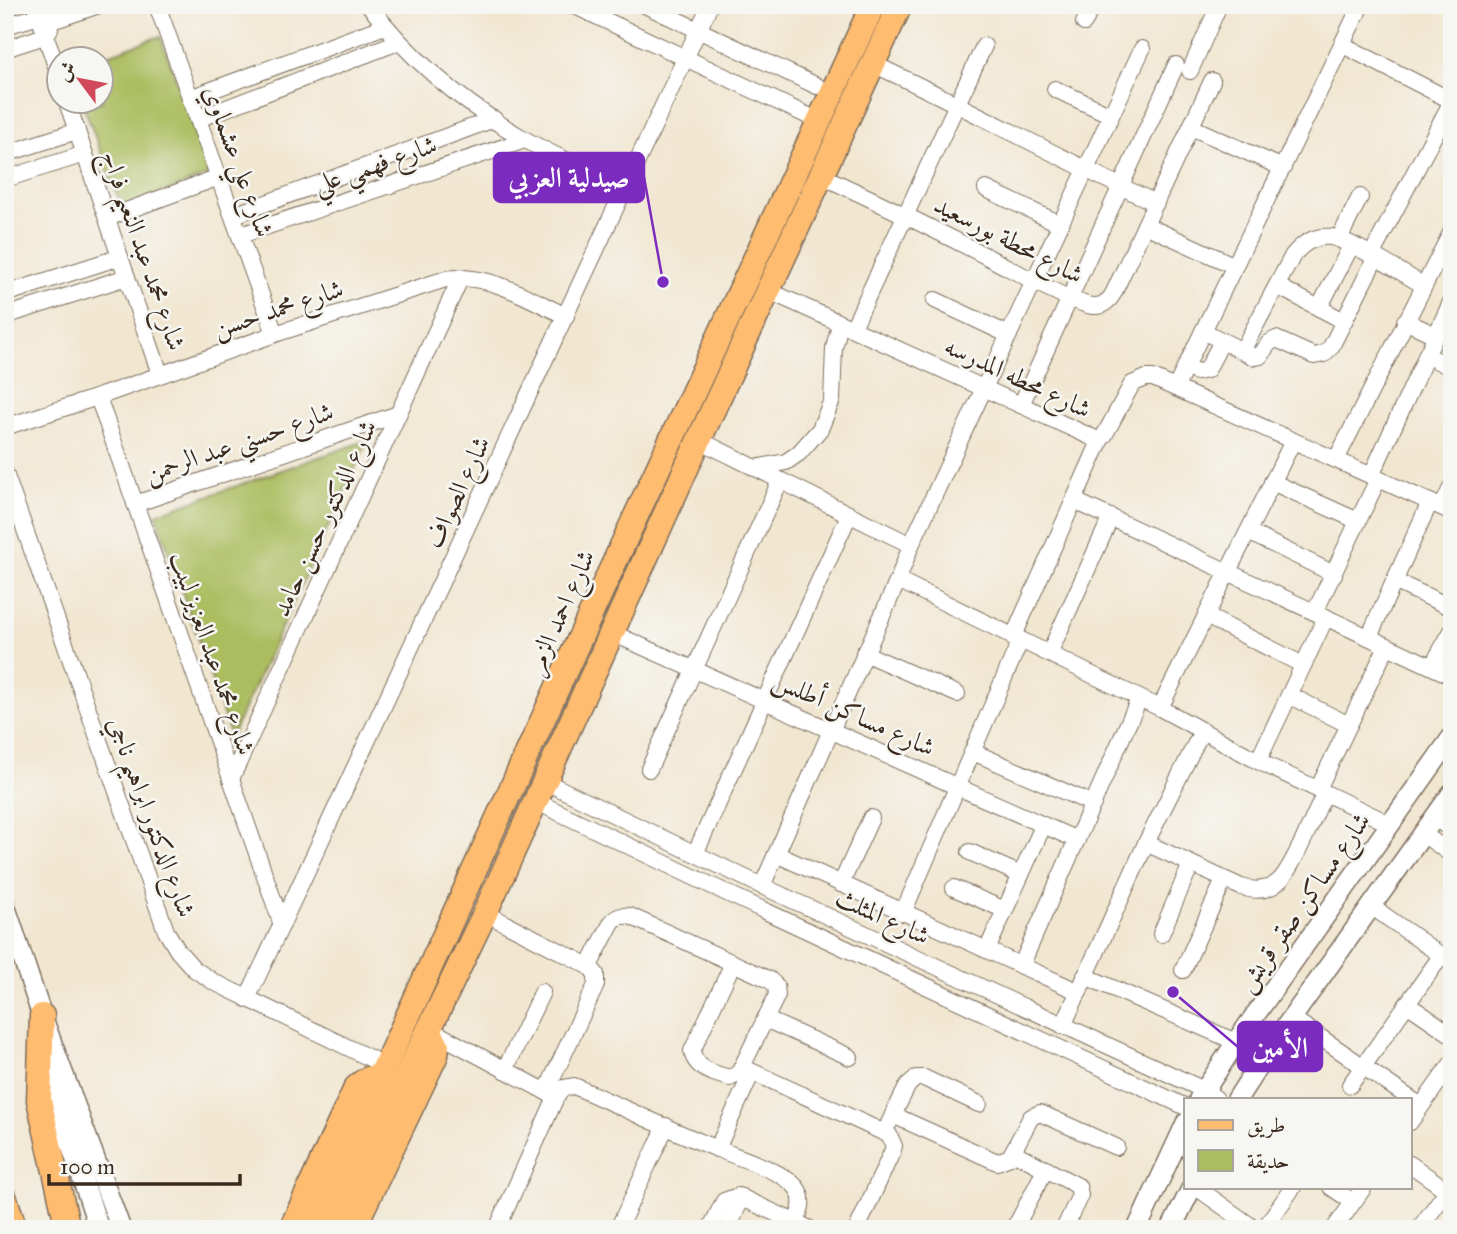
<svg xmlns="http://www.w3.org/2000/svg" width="1457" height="1234" font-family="'IM FELL Great Primer',Amiri,serif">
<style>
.green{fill:#acbd60;stroke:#74743f;stroke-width:2}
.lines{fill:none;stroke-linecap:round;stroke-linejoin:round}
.minor-casing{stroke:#7b6c5c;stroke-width:18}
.tertiary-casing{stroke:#7b6c5c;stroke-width:22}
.primary-casing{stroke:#7b6c5c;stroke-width:27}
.minor{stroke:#fff;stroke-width:16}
.tertiary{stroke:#fff;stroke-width:19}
.primary{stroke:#febc70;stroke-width:24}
.labels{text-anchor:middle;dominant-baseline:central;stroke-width:5;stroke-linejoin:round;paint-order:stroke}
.street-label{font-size:26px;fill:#3b2a1e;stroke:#f6f6f2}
.leader{fill:none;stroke:#7b2cbf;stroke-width:2.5}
.callout-dot{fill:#7b2cbf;stroke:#f6f6f2;stroke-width:2.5}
.callout{fill:#7b2cbf;stroke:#7b2cbf;stroke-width:2.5}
.callout-label{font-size:28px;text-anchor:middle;font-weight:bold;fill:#fff}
</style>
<rect width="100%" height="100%" fill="#f6f6f2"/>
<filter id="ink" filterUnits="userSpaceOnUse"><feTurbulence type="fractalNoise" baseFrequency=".0143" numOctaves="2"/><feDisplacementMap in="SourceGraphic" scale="14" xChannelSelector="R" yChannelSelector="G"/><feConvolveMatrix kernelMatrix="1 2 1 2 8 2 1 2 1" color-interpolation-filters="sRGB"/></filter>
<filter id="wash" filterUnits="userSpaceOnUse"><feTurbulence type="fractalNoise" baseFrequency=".00686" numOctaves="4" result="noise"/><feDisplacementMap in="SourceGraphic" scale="28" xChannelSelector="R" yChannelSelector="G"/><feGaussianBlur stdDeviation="1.57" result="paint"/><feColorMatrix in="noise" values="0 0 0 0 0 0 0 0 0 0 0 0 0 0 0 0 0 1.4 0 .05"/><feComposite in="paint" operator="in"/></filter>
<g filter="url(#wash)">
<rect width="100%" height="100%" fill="#f1e6d0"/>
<g class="green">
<polygon points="160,36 212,174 122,208 82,102 102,102 102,60 97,59"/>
<polygon points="368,440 231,737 156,514"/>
</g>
</g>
<g filter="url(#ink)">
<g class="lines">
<g class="minor-casing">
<g id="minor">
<polyline points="157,5 275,334"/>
<path d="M369 5C410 60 466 105 524 139 557 158 593 172 626 189"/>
<polyline points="573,5 819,121"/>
<polyline points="645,5 817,86"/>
<polyline points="36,7 60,78"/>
<polyline points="1084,23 1092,5"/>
<polyline points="5,26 39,16 58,19 99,5"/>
<polyline points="1343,45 1452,101"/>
<polyline points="5,49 45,36 50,29"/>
<path d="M873 64C969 108 1060 159 1156 203"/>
<polyline points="1190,71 1219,5"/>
<polyline points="1055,89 1111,115"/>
<polyline points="190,98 385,26"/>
<polyline points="67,102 160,374"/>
<polyline points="198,119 398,42"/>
<polyline points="1191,127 1283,168"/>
<polyline points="5,154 77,131"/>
<path d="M820 175C883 204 944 234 1005 266 1022 275 1077 305 1093 306 1103 307 1110 300 1114 292L1212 81"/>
<polyline points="5,179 85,154"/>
<polyline points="986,189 1060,224"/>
<polyline points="234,215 494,119"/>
<polyline points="107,218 219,177"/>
<polyline points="1145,225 1235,266"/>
<polyline points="241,235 525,140"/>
<polyline points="1339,239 1360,197"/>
<polyline points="1371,256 1452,101"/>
<polyline points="1277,286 1344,321"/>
<polyline points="769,291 1098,440 1104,436 1132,384 1146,378 1153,378 1452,512"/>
<polyline points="5,294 120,257"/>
<polyline points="935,300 1009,335"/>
<polyline points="1319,308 1351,246"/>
<polyline points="5,316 127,277"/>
<polyline points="1405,321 1435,335"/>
<polyline points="853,328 984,46"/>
<polyline points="1203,331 1254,357 1260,356 1269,343 1276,339 1314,356 1324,354 1331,347 1375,259"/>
<path d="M1242 351 1293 255C1303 243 1315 235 1331 237 1350 240 1404 274 1423 285"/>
<polyline points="1426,355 1452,368"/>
<polyline points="1185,367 1197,372 1207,370 1222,341"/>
<polyline points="1176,387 1361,5"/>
<polyline points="98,397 282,925"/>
<polyline points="1021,405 1176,65"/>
<path d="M5 427 98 397 275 334 446 279C488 272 529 299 566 316"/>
<polyline points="699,440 911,545"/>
<polyline points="1336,460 1452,231"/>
<polyline points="755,468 786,462 799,453 820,429 832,400 834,348 840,324"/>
<polyline points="5,473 166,931 178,951 194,969 214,982 386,1066"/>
<polyline points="1371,476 1452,300"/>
<polyline points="1272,482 1358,521"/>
<polyline points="1075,501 1452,676"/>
<polyline points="135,504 398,414"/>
<polyline points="1442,507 1452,486"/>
<polyline points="1248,532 1334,574"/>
<polyline points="898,580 1160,708 1258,761 1390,824"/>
<polyline points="1394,581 1452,608"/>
<polyline points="1315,612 1378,479"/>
<polyline points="1206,616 1303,665"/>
<polyline points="612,633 1077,840"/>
<polyline points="1369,637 1430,502"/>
<polyline points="1013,638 1101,439"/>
<polyline points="864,653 957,694"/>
<polyline points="1049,654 1111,517"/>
<polyline points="1432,666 1452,631"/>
<polyline points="1289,695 1349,725"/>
<polyline points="1160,708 1293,441"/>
<polyline points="973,752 1093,804"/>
<polyline points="1258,761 1326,617"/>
<polyline points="649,769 780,481"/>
<polyline points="231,779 461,277"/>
<polyline points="544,781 762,886 1204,1090 1216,1099"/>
<polyline points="1318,789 1387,646"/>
<polyline points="535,801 731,895 1186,1107"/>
<polyline points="1434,817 1452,830"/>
<polyline points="1422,833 1452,855"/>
<path d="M1146 843 1241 887C1254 891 1267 892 1278 882 1292 871 1315 813 1325 793"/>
<polyline points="970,852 1021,875"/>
<polyline points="695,854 849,515"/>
<polyline points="776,854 1079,992"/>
<polyline points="841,884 871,818"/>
<polyline points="762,886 898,580 911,545 1142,49"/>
<polyline points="954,888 1005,910"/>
<polyline points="1371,906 1452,963"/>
<polyline points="485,913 589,966 596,974 596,985 546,1092"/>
<polyline points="903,913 1020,641"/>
<polyline points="1161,934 1191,864"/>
<polyline points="987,950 1043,826"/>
<path d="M589 966 612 922C617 916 622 915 630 916L770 980 776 986 777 995 739 1073 730 1078C714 1074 695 1069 692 1051L733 963"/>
<polyline points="1021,966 1139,699"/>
<polyline points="1183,970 1224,880"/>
<polyline points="1085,976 1236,1042"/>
<polyline points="247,999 710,5"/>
<polyline points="1407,1004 1452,1035"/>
<polyline points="1292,1018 1421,1106"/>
<polyline points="765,1019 850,1057"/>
<polyline points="1063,1026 1146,843 1202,731"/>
<polyline points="429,1029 554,1096"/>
<polyline points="742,1067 889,1135 894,1146 892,1152 857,1229"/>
<polyline points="505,1070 542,992"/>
<polyline points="1350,1085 1441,956"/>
<polyline points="893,1115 997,1162 1010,1157 1031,1117 1040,1113 1116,1147"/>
<polyline points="1410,1122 1452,1063"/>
<polyline points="889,1123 908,1085 916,1078 924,1078 979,1104"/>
<polyline points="717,1149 752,1072"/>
<polyline points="1013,1152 1078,1186 1080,1195 1064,1229"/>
<polyline points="1410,1164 1452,1194"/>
<polyline points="1196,1187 1255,1229"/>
<polyline points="1331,1187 1353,1202"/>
<path d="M497 1229 556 1097 563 1088 574 1086C622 1107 670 1130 718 1149 737 1157 783 1171 796 1187 805 1198 801 1210 796 1222"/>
<polyline points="618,1229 666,1126"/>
<polyline points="710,1229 724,1201 738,1196 810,1229"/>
<polyline points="728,1229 742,1197"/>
<polyline points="1012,1229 1018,1222 1046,1168"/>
<polyline points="1264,1229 1293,1187"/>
<polyline points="1334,1229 1364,1187"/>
<polyline points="1419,1229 1452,1184"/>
</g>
</g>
<g class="tertiary-casing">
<g id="tertiary">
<polyline points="5,905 42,1016 121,1229"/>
<polyline points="49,1059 54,1094 99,1229"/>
<polyline points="1199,1099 1236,1042 1452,737"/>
<polyline points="1237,1099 1264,1057 1452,793"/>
<polyline points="1137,1229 1186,1123"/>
<polyline points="1171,1229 1192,1187"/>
</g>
</g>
<g class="primary-casing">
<g id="primary">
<polyline points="42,1016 39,1100 68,1229"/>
<polyline points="5,1199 15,1229"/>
<path d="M291 1229 356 1088C364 1080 370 1077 381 1076"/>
<polyline points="311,1229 609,574 873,5"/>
<polyline points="333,1229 485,913 699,440 900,5"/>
<polyline points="353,1229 436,1055 437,1046 429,1029"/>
</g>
</g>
<use href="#minor" class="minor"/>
<use href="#tertiary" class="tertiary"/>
<use href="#primary" class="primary"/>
</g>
</g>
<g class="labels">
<g class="street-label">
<text transform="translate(239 161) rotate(70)">شارع علي عشماوي</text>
<text transform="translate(375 164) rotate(-19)">شارع فهمي علي</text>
<text transform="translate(1009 239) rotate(27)">شارع محطة بورسعيد</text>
<text transform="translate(144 250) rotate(71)">شارع محمد عبد النعيم فراج</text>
<text transform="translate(278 308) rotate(-18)">شارع محمد حسن</text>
<text transform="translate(1018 377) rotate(25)">شارع محطه المدرسه</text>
<text transform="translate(239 442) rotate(-19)">شارع حسني عبد الرحمن</text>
<text transform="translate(457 492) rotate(-65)">شارع الصواف</text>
<text transform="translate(324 518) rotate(-65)">شارع الدكتور حسن حامد</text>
<text transform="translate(560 612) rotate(-66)">شارع احمد الزمر</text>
<text transform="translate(213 653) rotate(71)">شارع محمد عبد العزيز لبيب</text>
<text transform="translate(854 713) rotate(24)">شارع مساكن أطلس</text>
<text transform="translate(152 817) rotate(70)">شارع الدكتور ابراهيم ناجي</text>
<text transform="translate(1303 902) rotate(-55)">شارع مساكن صقر قريش</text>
<text transform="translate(883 916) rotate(25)">شارع المثلث</text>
</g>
</g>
<path class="leader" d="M663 282L644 177M1173 992L1238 1047"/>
<g class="callout-dot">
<circle cx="663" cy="282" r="7"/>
<circle cx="1173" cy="992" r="7"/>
</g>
<g class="callout">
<rect x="494" y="153" width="150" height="49" rx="7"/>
<rect x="1238" y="1022" width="84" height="49" rx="7"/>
</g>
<g class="callout-label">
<text x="569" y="187">صيدلية العزبي</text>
<text x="1280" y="1057">الأمين</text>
</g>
<rect width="1457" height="1234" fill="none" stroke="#f6f6f2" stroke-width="28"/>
<rect x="1184" y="1098" width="228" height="91" fill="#f6f6f2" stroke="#aba49d" stroke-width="2"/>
<rect x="1198" y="1120" width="35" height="10" fill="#febc70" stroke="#aba49d" stroke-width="2"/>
<text x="1247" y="1132" font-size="21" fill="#3b2a1e">طريق</text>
<rect x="1198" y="1150" width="35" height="21" fill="#acbd60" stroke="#aba49d" stroke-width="2"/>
<text x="1247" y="1168" font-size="21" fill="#3b2a1e">حديقة</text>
<g transform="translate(80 80) rotate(302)"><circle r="33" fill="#f6f6f2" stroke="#aba49d" stroke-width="2"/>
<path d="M0-5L12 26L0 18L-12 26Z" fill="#d1495b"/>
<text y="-10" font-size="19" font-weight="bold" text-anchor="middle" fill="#3b2a1e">ش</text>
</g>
<path d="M49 1174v10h191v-10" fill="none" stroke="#3b2a1e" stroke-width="3.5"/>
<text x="60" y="1174" font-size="21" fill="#3b2a1e" stroke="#f6f6f2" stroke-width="5" paint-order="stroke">100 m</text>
</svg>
